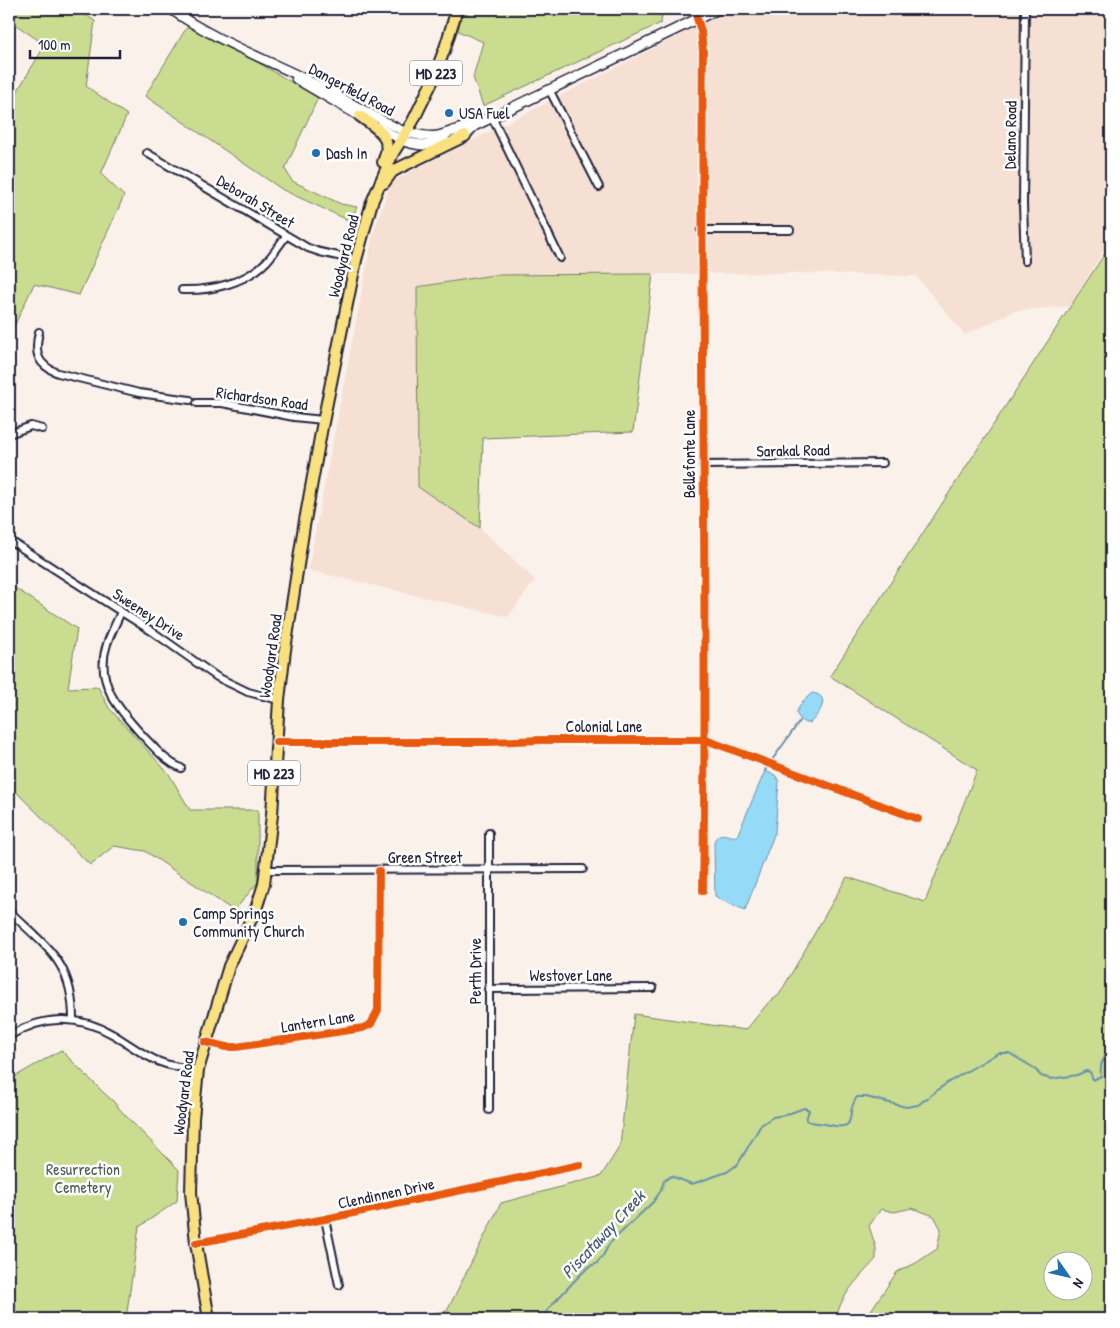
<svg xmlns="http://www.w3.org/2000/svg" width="1120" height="1328" font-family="'Patrick Hand',sans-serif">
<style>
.built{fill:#f5e0d3}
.green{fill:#cadc90;stroke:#767f66;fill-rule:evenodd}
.water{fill:#95dbf7;stroke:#6791ac}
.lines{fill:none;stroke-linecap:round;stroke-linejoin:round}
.stream{stroke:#6791ac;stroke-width:2}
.minor-casing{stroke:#22223b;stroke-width:10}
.tertiary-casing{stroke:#22223b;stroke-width:11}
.secondary-casing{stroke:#22223b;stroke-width:12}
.primary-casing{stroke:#22223b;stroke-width:14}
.minor{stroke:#fff;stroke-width:6}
.tertiary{stroke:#fff;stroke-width:8}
.secondary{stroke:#fff;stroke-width:9}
.primary{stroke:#fae180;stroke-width:10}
.cycleway-casing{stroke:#fff;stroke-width:11}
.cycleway{stroke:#e8590c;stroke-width:8}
.poi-dot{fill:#1f6fb2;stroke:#fff;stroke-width:2}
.labels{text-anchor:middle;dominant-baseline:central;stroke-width:5;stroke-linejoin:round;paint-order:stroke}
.shield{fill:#fff;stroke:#646476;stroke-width:1}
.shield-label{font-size:15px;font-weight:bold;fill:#22223b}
.street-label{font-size:16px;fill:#22223b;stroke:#fff}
.poi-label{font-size:16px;fill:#22223b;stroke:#fff;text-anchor:start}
.park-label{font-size:16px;fill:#545a54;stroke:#fff}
.water-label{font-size:18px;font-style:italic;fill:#445a73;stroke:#fff}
</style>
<rect width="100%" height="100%" fill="#faf1eb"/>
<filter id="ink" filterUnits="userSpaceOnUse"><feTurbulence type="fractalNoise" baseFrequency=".02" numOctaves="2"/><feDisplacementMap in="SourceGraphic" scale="10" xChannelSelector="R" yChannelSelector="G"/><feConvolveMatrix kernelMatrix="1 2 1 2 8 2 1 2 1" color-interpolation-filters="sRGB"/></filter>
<g filter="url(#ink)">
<polygon class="built" points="736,9 1111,9 1111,239 1070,306 1014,311 965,335 916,276 797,273 493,275 417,287 418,487 480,528 535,580 508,617 308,570 373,234 391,182 715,17"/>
<g class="green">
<polygon points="9,9 77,9 95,21 86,86 127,115 101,174 124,196 79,295 34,284 9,337 9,105 45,45 9,20"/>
<polygon points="463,9 663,9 661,23 483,106 473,77 483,42 458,31"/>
<polygon points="190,22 318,98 285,169 292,181 341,204 357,207 350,221 283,190 145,96"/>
<path d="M1111 244V1319H865L897 1272 916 1263 937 1249 941 1229 934 1216 912 1208 894 1212 881 1209 869 1226 876 1248V1259C859 1278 841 1294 836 1319H393L447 1311 501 1203 601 1176 620 1146 634 1014 746 1030 768 1003 779 995 847 877 925 902 977 770 830 676ZM1052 1260H1082V1290H1052Z"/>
<polygon points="653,274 633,432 483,438 480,528 418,487 417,287 493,275"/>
<polygon points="9,584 77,629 68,688 98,687 109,708 169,774 190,810 258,810 258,882 234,911 145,851 114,846 90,865 9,785"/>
<polygon points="61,1050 104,1093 113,1101 124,1114 179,1170 177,1201 139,1227 126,1319 9,1319 9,1080"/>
</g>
<g class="water">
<path d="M812 693C833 696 818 715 810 723 802 724 800 719 796 713L802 702Z"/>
<path d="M765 771 775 775 779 781 775 832 745 910 721 900 715 896 714 842C719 828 728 838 737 836Z"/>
</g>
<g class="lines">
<g class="stream">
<polyline points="772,760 800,721"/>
<polyline points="765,771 767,767"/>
<path d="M542 1319 549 1308 580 1275 590 1266 596 1264 603 1256 609 1244 653 1202 660 1192 664 1181 671 1176 692 1184 727 1172 738 1164 761 1125 773 1117 785 1115 804 1108 809 1110 806 1120C812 1124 819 1122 825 1124 862 1133 843 1115 857 1097H866L906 1107 918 1105 947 1083 998 1053H1009L1034 1068 1041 1076 1051 1079 1077 1075 1086 1071 1090 1072 1093 1080 1101 1076C1100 1067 1101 1057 1111 1054"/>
</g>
<g class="minor-casing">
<g id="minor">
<polyline points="184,18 190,9"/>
<path d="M697 18 701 31 703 51C700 331 708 611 703 891"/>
<polyline points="550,91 599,187"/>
<polyline points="492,117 560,258"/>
<polyline points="147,153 308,248 320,252 356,260"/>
<polyline points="701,230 790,230"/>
<polyline points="1025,261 1023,204 1025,9"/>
<path d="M182 290C212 291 246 283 267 261 274 253 280 244 286 236"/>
<path d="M39 332C34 353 37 365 58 373L139 393 190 400"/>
<polyline points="197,403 222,403 294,417 323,420"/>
<polyline points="9,434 31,426 42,429"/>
<polyline points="703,465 883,463"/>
<polyline points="9,540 153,632 217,677 248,692 279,700"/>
<path d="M121 612C116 623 111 633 107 644 94 682 119 710 143 736 155 748 165 761 181 768"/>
<polyline points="276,742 489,742 541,740 706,740 918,819"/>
<polyline points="489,833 489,1110"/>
<polyline points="267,870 583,869"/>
<path d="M9 911C47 948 73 962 73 1020"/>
<polyline points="488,989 653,988"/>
<path d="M9 1036C44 1015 78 1014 114 1035 129 1044 144 1056 160 1062 173 1067 185 1068 198 1070"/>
<polyline points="205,1042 226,1047 236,1047 363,1028 371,1024 378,1010 379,871"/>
<polyline points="325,1219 339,1285"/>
<polyline points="196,1243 325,1219 580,1165"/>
</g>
</g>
<g class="tertiary-casing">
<g id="tertiary">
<path d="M170 9C213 39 263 58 310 81 342 97 373 116 405 132"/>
<polyline points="296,79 364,119"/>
<polyline points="379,127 401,140"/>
</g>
</g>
<g class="secondary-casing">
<g id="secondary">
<path d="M405 132C416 134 427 138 438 136 451 133 461 126 474 126"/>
<polyline points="459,137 465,136 474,126 718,9"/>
<path d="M401 140C418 146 429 147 446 141"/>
</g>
</g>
<g class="primary-casing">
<g id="primary">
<path d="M360 116C379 130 394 136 383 162"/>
<polyline points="384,183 392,172 399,168 465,136"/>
<polyline points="209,1319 196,1243 191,1192 193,1118 198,1070 229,966 256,909 264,884 272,815 279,700 285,650 304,526 322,427 356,260 372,202 393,153 413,121 433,80 445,48 457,9"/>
</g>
</g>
<use href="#minor" class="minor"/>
<use href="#tertiary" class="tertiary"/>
<use href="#secondary" class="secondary"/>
<use href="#primary" class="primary"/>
<g class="cycleway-casing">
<g id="cycleway">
<path d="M697 18 701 31 703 51C700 331 708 611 703 891"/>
<polyline points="276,742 489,742 541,740 706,740 918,819"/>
<polyline points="205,1042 226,1047 236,1047 363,1028 371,1024 378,1010 379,871"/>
<polyline points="196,1243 325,1219 580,1165"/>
</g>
</g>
<use href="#cycleway" class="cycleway"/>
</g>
</g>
<g class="poi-dot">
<circle cx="449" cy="113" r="5"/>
<circle cx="316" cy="153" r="5"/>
<circle cx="183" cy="922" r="5"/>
</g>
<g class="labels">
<g class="shield">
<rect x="410" y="60.5" width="52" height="25" rx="4"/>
<rect x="248" y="760.5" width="52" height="25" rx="4"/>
</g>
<g class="shield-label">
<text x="436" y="73">MD 223</text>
<text x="274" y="773">MD 223</text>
</g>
<g class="street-label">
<text transform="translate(352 89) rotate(28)">Dangerfield Road</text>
<text transform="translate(1010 135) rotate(-89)">Delano Road</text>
<text transform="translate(256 201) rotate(31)">Deborah Street</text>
<text transform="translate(343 256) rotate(-76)">Woodyard Road</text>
<text transform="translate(262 398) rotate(8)">Richardson Road</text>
<text transform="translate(793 450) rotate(-1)">Sarakal Road</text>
<text transform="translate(689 454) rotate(-90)">Bellefonte Lane</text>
<text transform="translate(149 614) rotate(33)">Sweeney Drive</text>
<text transform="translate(270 656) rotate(-82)">Woodyard Road</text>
<text x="604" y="726">Colonial Lane</text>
<text x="425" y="857">Green Street</text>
<text transform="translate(475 971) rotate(-90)">Perth Drive</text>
<text x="571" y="975">Westover Lane</text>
<text transform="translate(318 1021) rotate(-9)">Lantern Lane</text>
<text transform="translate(183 1093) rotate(-83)">Woodyard Road</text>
<text transform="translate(386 1193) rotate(-12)">Clendinnen Drive</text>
</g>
<g class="poi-label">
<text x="459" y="113">USA Fuel</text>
<text x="326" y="153">Dash In</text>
<text x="193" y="913">Camp Springs<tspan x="193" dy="18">Community Church</tspan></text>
</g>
<g class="park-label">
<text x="83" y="1169">Resurrection<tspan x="83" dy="18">Cemetery</tspan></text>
</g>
<g class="water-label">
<text transform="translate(603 1234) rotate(-47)">Piscataway Creek</text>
</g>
</g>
<rect width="1120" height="1328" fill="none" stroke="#fff" stroke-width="30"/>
<rect x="15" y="15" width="1090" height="1298" fill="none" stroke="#22223b" stroke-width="2" filter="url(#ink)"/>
<g transform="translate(1068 1276) rotate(124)"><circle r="24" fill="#ffffff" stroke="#a7a7b1"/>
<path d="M0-4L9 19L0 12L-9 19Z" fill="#1f6fb2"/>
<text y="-8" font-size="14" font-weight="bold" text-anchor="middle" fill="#22223b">N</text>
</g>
<path d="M30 50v8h90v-8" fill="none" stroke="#22223b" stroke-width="2.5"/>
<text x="38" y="50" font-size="15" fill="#22223b" stroke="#ffffff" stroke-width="4" paint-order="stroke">100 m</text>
</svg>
